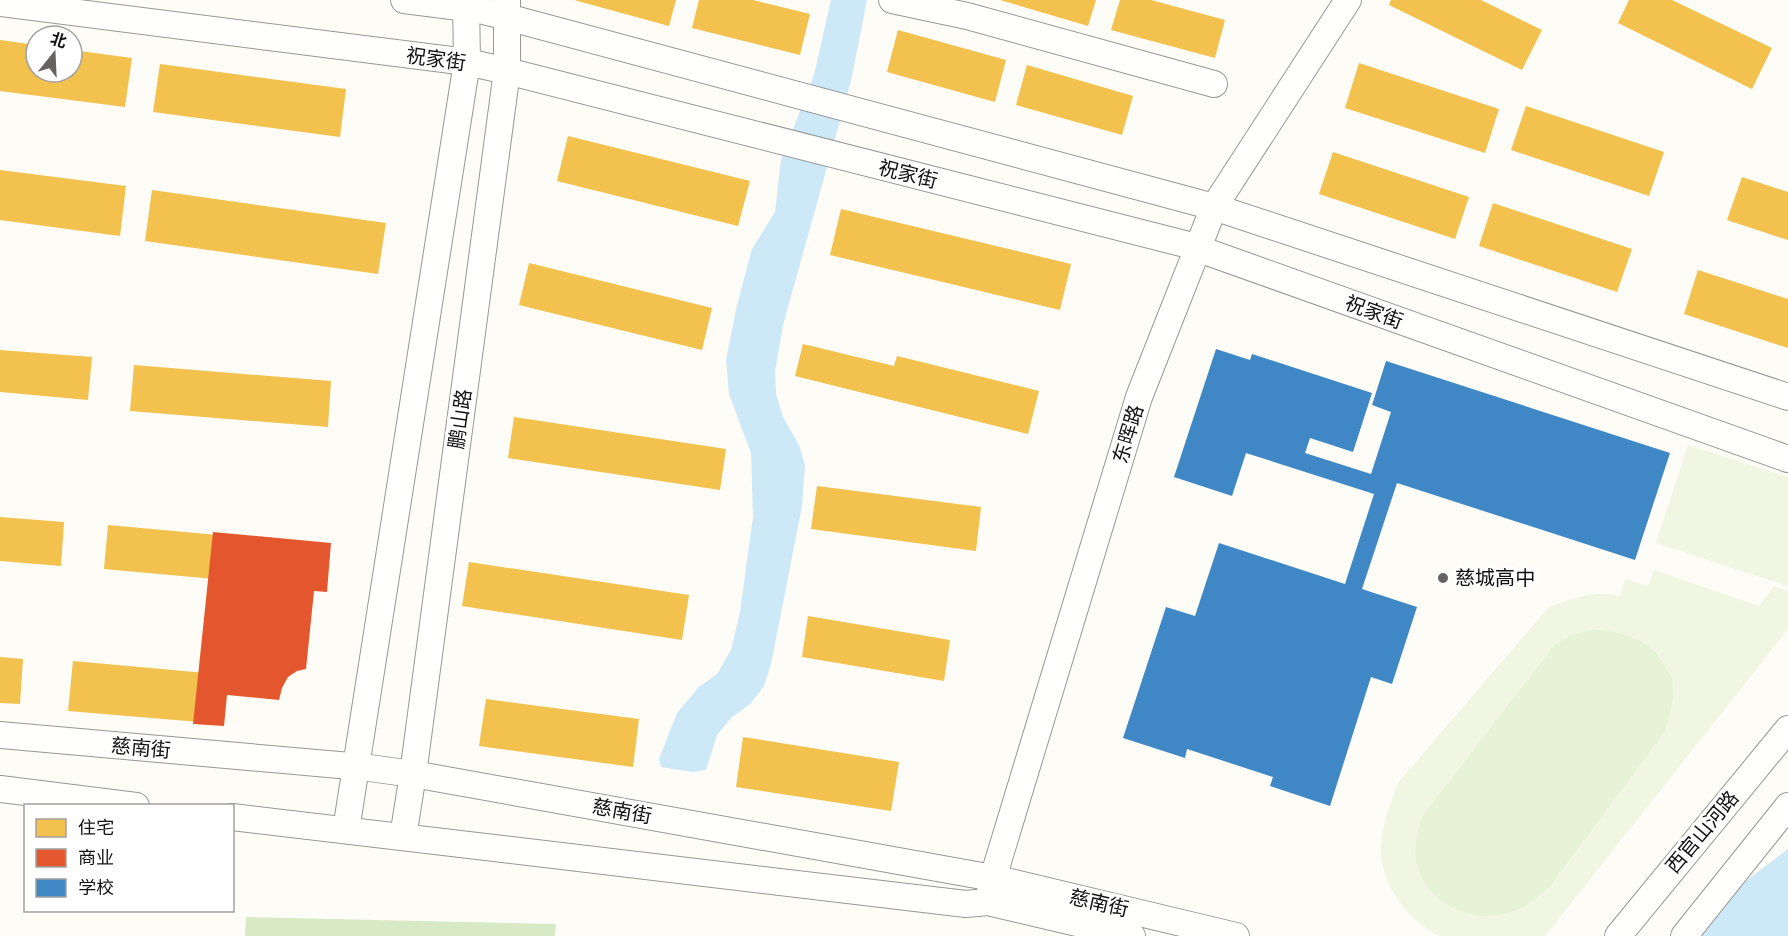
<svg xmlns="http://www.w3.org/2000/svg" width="1788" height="936" font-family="'Times New Roman','Noto Sans SC',serif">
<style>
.green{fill:#e7f3d7}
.forest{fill:#d8eac5}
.pitch{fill:#f0f6e1;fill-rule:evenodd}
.water{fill:#cde8f7}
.homes{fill:#f2c14e}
.shops{fill:#e4572e}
.schools{fill:#3f88c5}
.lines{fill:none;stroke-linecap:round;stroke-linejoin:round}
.minor-casing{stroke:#979795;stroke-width:28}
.minor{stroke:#fffffe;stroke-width:26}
.poi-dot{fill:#646362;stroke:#fff;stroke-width:2}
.labels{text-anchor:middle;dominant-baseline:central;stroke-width:6;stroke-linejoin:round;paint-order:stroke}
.street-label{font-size:20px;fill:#111;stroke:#fff}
.poi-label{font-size:20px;fill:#111;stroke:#fff;text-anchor:start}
</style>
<rect width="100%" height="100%" fill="#fdfcf7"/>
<path class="green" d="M1593 629C1622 631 1655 640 1667 669 1669 672 1672 677 1673 681 1676 697 1669 718 1665 732L1549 888C1539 896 1530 904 1519 910 1479 927 1429 909 1417 866 1412 849 1418 832 1422 816L1555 644 1573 634Z"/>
<polygon class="forest" points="246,917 556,924 555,936 245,936"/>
<g class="pitch">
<polygon points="1688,445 1788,477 1788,586 1656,543"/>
<path d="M1654 570 1759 606 1774 586 1788 591V629L1545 936H1440C1408 922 1379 882 1381 846 1383 823 1390 804 1398 783L1549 607C1572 598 1595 590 1620 596L1625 579 1648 586ZM1592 629C1622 631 1655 640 1667 668 1669 672 1672 677 1673 681 1676 697 1669 718 1665 732L1549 888C1539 896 1530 904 1519 909 1479 927 1429 909 1417 866 1412 849 1418 832 1422 816L1555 644 1573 634Z"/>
</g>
<g class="water">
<polygon points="831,0 867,0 851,81 783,325 775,372 776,394 783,417 799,445 805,465 802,506 771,664 764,686 750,704 732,717 717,735 706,770 693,772 661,767 659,759 677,713 699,687 717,674 731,650 740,612 753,517 751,453 729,394 726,360 737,305 752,249 775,212 781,160 814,75"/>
<polygon points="1788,849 1788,936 1696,936 1722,904 1743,883"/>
</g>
<g class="homes">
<polygon points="574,0 676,0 669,26"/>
<polygon points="699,0 753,0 810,14 800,55 692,28"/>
<polygon points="1000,0 1096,0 1088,26"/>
<polygon points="1120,0 1151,0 1225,20 1215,58 1111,30"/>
<polygon points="1391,0 1481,0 1542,30 1522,70 1389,5"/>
<polygon points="1629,0 1672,0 1772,48 1752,89 1618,23"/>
<polygon points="898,30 1006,60 995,102 887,72"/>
<polygon points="0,40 36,45 36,72 72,72 72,50 132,58 125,107 0,91"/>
<polygon points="1359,63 1499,109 1485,153 1345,108"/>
<polygon points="160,64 346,89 340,137 153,112"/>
<polygon points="1027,65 1133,96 1122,135 1016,105"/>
<polygon points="1526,106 1664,152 1649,196 1511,150"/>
<polygon points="568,136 750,181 738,226 557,181"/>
<polygon points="1333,152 1469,197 1455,239 1319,194"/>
<polygon points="0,170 126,186 120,236 0,220"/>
<polygon points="1742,177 1788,192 1788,240 1727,220"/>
<polygon points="152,190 386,223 378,274 145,241"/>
<polygon points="1493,203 1632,249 1617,292 1479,246"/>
<polygon points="841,209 1071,264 1060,310 830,255"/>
<polygon points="529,263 712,308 702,350 519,305"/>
<polygon points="1698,270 1788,299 1788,348 1684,314"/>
<polygon points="803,344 894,366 897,356 1039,391 1028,434 795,376"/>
<polygon points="0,350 92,357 88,400 0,392"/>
<polygon points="134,365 331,381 328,427 130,411"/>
<polygon points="514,417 726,449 720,490 508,458"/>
<polygon points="817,486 981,507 976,551 811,529"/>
<polygon points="0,517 64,522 61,566 0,561"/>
<polygon points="108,525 328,545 324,589 104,569"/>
<polygon points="469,562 689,595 682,640 462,606"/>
<polygon points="808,616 950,640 944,681 802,657"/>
<polygon points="0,657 23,659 20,704 0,703"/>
<polygon points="73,661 228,675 223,724 68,711"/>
<polygon points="486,699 639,719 633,767 479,746"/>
<polygon points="743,737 899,762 891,811 736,787"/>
</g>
<polygon class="shops" points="213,532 331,543 327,592 314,591 306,669 297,671 288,677 282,688 279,700 227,695 224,726 193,724"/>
<polygon class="schools" points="1216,349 1250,360 1252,354 1372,393 1353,452 1310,438 1305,453 1371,474 1391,412 1372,405 1386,361 1670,453 1635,560 1397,483 1362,589 1417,607 1392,684 1371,677 1330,806 1270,786 1273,777 1187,749 1185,758 1123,738 1166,607 1195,616 1219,543 1345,584 1374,494 1246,453 1232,496 1174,477"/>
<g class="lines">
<g class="minor-casing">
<g id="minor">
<polyline points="404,0 475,9 507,17 1214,207 1788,397"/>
<polyline points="892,0 967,16 1214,84"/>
<polyline points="0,3 467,62 507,71 1185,244 1788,459"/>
<polyline points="0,735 362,767 413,774 993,878 1236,936"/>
<polyline points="0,789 136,806"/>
<polyline points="232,817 966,904 988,902 1132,936"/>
<polyline points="346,830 467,62 466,0"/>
<polyline points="403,837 413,774 507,71 507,1"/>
<polyline points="988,902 993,878 1139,397 1214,207 1348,0"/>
<polyline points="1618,936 1788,729"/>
<polyline points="1684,936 1788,806"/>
</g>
</g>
<use href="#minor" class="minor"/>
</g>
<circle class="poi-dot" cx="1443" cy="578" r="6"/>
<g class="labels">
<g class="street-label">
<text transform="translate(436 59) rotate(8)">祝家街</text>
<text transform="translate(908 174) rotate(14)">祝家街</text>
<text transform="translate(1374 312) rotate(20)">祝家街</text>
<text transform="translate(460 419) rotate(-82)">鹏山路</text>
<text transform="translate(1128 434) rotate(-73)">东晖路</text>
<text transform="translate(141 748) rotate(5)">慈南街</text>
<text transform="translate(622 811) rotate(10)">慈南街</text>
<text transform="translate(1702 832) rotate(-50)">西官山河路</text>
<text transform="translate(1099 903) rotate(13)">慈南街</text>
</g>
<g class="poi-label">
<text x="1455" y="578">慈城高中</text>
</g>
</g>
<rect x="24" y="804" width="210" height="108" fill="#ffffff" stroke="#a0a0a0" stroke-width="1.5"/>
<rect x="36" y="819" width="30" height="18" fill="#f2c14e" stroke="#a0a0a0" stroke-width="1.5"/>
<text x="78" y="834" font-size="18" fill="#111111">住宅</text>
<rect x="36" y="849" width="30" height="18" fill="#e4572e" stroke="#a0a0a0" stroke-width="1.5"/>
<text x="78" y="864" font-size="18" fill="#111111">商业</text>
<rect x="36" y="879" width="30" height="18" fill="#3f88c5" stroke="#a0a0a0" stroke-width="1.5"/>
<text x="78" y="894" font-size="18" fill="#111111">学校</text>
<g transform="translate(54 54) rotate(18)"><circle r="28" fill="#ffffff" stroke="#a0a0a0" stroke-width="1.5"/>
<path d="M0-4.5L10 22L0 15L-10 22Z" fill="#646362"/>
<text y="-9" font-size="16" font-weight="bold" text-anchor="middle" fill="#111111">北</text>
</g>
</svg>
